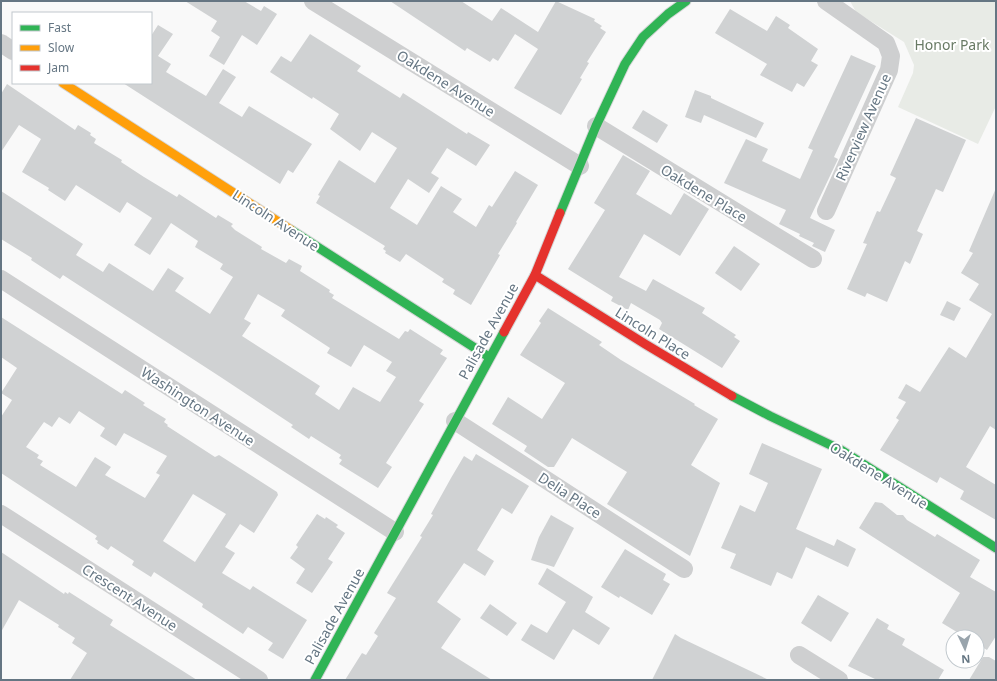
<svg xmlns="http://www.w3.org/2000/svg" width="997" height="681" font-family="'Noto Sans',sans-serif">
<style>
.green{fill:#e8ebe6}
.building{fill:#d0d2d3;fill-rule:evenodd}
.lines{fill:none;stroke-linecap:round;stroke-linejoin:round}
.fast-casing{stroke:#d5d6d7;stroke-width:11}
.slow-casing{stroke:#d5d6d7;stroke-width:11}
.jam-casing{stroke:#d5d6d7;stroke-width:11}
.street{stroke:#cecfd0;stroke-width:18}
.fast{stroke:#30b455;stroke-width:9}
.slow{stroke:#ff9f0a;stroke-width:9}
.jam{stroke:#e5322d;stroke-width:9}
.labels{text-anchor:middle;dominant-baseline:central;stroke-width:4;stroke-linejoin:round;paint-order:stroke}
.park-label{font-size:14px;fill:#687a64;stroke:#fff}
.street-label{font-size:14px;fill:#657683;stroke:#fff}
</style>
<rect width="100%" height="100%" fill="#f9f9f9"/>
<polygon class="green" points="850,1 996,1 996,106 978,144 898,107 913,73 914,65 904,42 856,12"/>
<g class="building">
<polygon points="185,1 244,1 261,11 264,6 277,14 257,45 242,35 224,65 209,56 220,37 211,31 217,21"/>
<polygon points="390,1 461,1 492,21 501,8 538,32 556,1 595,19 594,21 602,26 600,28 606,32 587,62 589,63 580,78 582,79 561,115 514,88 538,49 515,34 498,61 493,58 490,62 467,48 465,51"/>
<polygon points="730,9 767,31 776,16 790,25 788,28 818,49 811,61 818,65 804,87 797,83 792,92 760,75 767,64 715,33"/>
<polygon points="158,25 173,34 158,56 171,64 166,72 206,96 223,69 236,77 219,103 242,117 249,106 312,144 293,173 288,170 280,184 123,83 151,83 151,36"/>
<polygon points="310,34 361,66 357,71 400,98 403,93 467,134 468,132 490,145 476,166 447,148 431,173 439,178 429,193 408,179 390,208 417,225 441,186 462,199 453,212 476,227 489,205 492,207 515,171 538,185 516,222 517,223 498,254 500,255 471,305 453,294 455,290 442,282 444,279 406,254 400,262 385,253 386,251 383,249 385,246 316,203 320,196 318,195 339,160 375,183 397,148 372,132 360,151 330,129 339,114 313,97 312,99 270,72 281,56 291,62"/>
<polygon points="851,55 876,66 834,157 838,159 810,218 835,230 825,252 812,246 814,243 799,236 800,234 779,224 786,210 724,183 746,139 768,149 762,161 800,179 813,150 808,148"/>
<path d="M7 84 75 130 78 125 91 133 90 135 96 139 94 143 122 160 121 162 144 177 177 197 179 194 216 218 218 215 233 224 231 226 235 230 262 247 261 249 286 263 289 259 302 266 300 271 330 290 329 292 334 295 332 298 399 339 405 331 408 332 410 329 443 350 440 354 447 358 419 401 424 404 386 463 392 467 378 488 339 464 342 460 339 458 341 455 311 436 309 439 291 427 293 425 219 376 63 275 60 279 31 260 32 258 1 239V191L83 244 76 255 103 272 109 263 153 291 168 268 184 278 175 291 210 314 233 277 220 269 223 264 195 247 198 241 171 223 150 255 134 245 152 218 127 202 120 213 76 185 65 201 48 190 49 188 22 172 41 139 19 125 1 152V94ZM258 294 285 310 281 316 330 348 327 353 351 367 364 345 392 362 386 371 396 377 380 402 353 387 339 410 315 394 320 386 242 336 251 323 244 319Z"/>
<polygon points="695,90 711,96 711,98 764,123 756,138 704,115 701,123 685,117"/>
<polygon points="643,110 668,125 657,143 632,128"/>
<polygon points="916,118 966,140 943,192 936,189 917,231 923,234 910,264 905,261 887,302 867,293 865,297 847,289 867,244 863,243 877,211 880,212 896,178 890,175"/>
<polygon points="623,155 650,171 636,194 671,215 684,193 709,209 680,256 644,234 619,277 646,291 653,279 705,308 702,313 736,335 734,337 740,341 722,368 659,329 662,323 660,320 631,303 628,310 611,301 613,297 568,269 605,210 594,203"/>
<polygon points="996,188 996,430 990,426 966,467 996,485 996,520 960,499 964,491 940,477 937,483 880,450 899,420 896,418 906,402 898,398 906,384 920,392 949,347 966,358 992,314 969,300 979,284 961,273 973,253 969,251"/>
<polygon points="734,246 760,264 741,291 715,273"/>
<polygon points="947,301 961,308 954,321 940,315"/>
<polygon points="548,308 602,342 599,345 621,360 695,404 694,405 718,419 691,465 720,483 690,556 607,504 627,472 572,438 554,467 548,467 524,451 527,446 492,424 508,397 542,419 565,383 520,355 541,323 539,321"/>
<path d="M1 317 122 394 125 390 145 403 143 405 166 419 164 422 168 425 167 426 215 457 219 455 277 492 278 495 254 533 240 524 225 547 235 553 222 573 250 590 253 586 307 620 283 659 268 650 273 643 248 627 243 634 202 607 203 604 154 572 151 577 132 565 134 561 111 546 108 550 97 543 98 541 95 539 97 536 1 473V417L12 400 1 393 17 368 1 357ZM79 411 105 428 100 436 116 446 124 433 167 456 156 473 160 475 145 498 105 475 111 467 95 457 76 487 40 465 43 461 37 458 39 455 26 447 44 422 52 427 59 417 70 424ZM193 494 226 514 195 562 163 541Z"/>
<polygon points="762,443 822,469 796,529 834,546 837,539 856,549 848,567 806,547 792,579 777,572 771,586 730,568 736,554 721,548 740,505 755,512 768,483 749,474"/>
<polygon points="476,454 529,486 512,514 502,508 477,550 494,561 485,576 464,563 437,602 461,619 441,648 492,680 345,680 362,653 366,655 378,636 374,633 396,598 387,593 422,537 420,536 433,515 431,514 451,478 464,456 472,461"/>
<polygon points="875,502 882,503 897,515 903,515 907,520 927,532 935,537 937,534 980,560 970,577 996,592 996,636 987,650 977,644 977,637 965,637 942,623 960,593 859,528"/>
<polygon points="317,514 325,519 326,517 338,525 336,527 345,533 328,559 333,562 312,593 296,583 305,569 290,558 298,547 296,545"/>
<polygon points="551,515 574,528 554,567 531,560 539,537"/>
<polygon points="625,549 666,574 663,580 670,584 652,615 620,596 619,598 601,587"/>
<polygon points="1,552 64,594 65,592 68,594 69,592 113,620 110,625 197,680 70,680 87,653 72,643 75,638 58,627 59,625 19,600 1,632"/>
<polygon points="547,568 593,597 585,612 610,628 599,645 573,629 554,660 521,640 531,624 547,633 566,602 538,584"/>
<polygon points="818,595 849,613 831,642 801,623"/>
<polygon points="490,604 517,623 507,636 480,618"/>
<polygon points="877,618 889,625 887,629 905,639 902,645 944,670 938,680 877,680 848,666"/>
<polygon points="675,634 681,638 769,680 652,680"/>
<polygon points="983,657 989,657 996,661 996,680 969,680"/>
</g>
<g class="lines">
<g class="fast-casing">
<g id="fast">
<polyline points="560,213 596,126 625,64 643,37 668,14 686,1"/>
<polyline points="291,230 489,357"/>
<polyline points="732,396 770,416 841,450 996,548"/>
<polyline points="315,680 504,332"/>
</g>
</g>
<g class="slow-casing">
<polyline id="slow" points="63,83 291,230"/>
</g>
<g class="jam-casing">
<g id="jam">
<polyline points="535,275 645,344 732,396"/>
<polyline points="504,332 535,275 560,213"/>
</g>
</g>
<g class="street">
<polyline points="313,1 580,166"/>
<polyline points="1,43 13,51"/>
<polyline points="596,126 813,259"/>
<polyline points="826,211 889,70 891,56 886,43 826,1"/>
<polyline points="1,279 395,532"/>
<polyline points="455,421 684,569"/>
<polyline points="1,514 259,680"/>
<polyline points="799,655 839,680"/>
</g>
<use href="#fast" class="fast"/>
<use href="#slow" class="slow"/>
<use href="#jam" class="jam"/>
</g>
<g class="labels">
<g class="park-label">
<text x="952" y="44">Honor Park</text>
</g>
<g class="street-label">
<text transform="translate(446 83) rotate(32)">Oakdene Avenue</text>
<text transform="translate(863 127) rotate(-66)">Riverview Avenue</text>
<text transform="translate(704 193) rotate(31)">Oakdene Place</text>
<text transform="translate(276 220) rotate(33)">Lincoln Avenue</text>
<text transform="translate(488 331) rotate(-61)">Palisade Avenue</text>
<text transform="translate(653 333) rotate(32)">Lincoln Place</text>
<text transform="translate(198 406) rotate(33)">Washington Avenue</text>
<text transform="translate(879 475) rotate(32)">Oakdene Avenue</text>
<text transform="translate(570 495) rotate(33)">Delia Place</text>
<text transform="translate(130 597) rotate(33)">Crescent Avenue</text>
<text transform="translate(334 616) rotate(-61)">Palisade Avenue</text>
</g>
</g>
<rect width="997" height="681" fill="none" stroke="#657683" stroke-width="4"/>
<rect x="12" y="12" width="140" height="72" fill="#ffffff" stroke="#c1c8cd"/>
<rect x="20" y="25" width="20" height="6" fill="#30b455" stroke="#c1c8cd"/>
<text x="48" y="32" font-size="12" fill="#657683">Fast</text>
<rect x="20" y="45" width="20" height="6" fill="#ff9f0a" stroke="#c1c8cd"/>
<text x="48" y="52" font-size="12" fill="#657683">Slow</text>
<rect x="20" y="65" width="20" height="6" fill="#e5322d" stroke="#c1c8cd"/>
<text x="48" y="72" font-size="12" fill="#657683">Jam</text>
<g transform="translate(965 649) rotate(176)"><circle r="19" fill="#ffffff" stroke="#c1c8cd"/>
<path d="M0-3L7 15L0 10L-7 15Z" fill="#99a4ac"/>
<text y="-6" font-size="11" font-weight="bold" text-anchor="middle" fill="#657683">N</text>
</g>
</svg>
